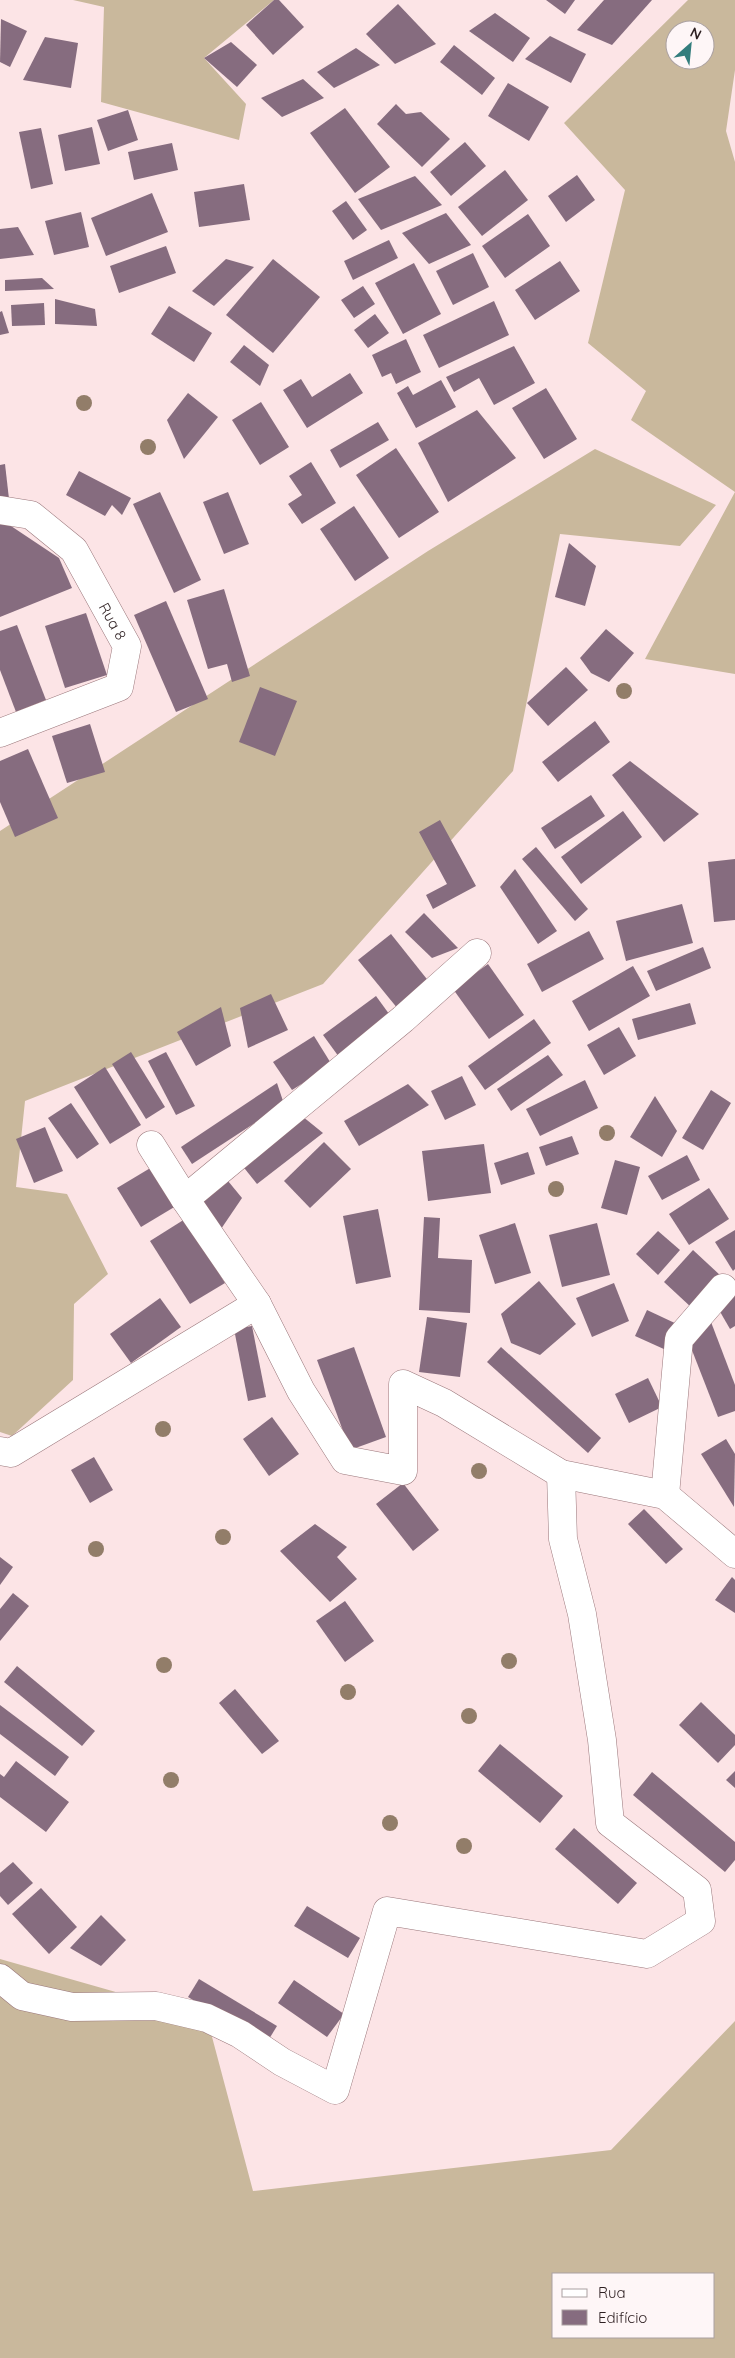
<svg xmlns="http://www.w3.org/2000/svg" width="735" height="2358" font-family="Quicksand,sans-serif">
<style>
.forest{fill:#c9b89c;fill-rule:evenodd}
.building{fill:#866c7f}
.lines{fill:none;stroke-linecap:round;stroke-linejoin:round}
.minor-casing{stroke:#9a777b;stroke-width:29}
.minor{stroke:#fff;stroke-width:28}
.tree{fill:#927d69}
.labels{text-anchor:middle;dominant-baseline:central;stroke-width:4.5;stroke-linejoin:round;paint-order:stroke}
.street-label{font-size:15px;fill:#2d1f21;stroke:#fef6f7}
</style>
<rect width="100%" height="100%" fill="#fce4e6"/>
<g class="forest">
<polygon points="73,0 274,0 204,58 246,104 239,140 101,102 104,7"/>
<path d="M688 0H735V70L726 131 735 162V674L645 659 735 492 631 420 646 391 588 343 625 190 564 123ZM675 30H705V60H675Z"/>
<polygon points="595,449 716,505 680,546 560,534 513,771 323,984 25,1101 16,1187 67,1194 108,1274 74,1304 73,1380 12,1436 0,1432 0,831 428,551"/>
<path d="M0 1959 207 2018 253 2191 611 2150 735 2021V2358H0ZM554 2274H714V2337H554Z"/>
</g>
<g class="building">
<polygon points="274,0 279,0 304,27 273,55 246,25"/>
<polygon points="546,0 575,0 565,14"/>
<polygon points="604,0 652,0 612,45 577,30"/>
<polygon points="398,4 436,44 395,64 366,34"/>
<polygon points="495,13 530,38 513,62 469,31"/>
<polygon points="1,19 27,31 10,67 0,62"/>
<polygon points="550,36 586,54 571,83 525,59"/>
<polygon points="45,37 78,43 71,88 23,80"/>
<polygon points="231,42 257,65 237,87 204,58"/>
<polygon points="454,45 495,78 482,95 440,62"/>
<polygon points="356,48 380,65 334,88 317,72"/>
<polygon points="303,79 324,98 282,117 261,98"/>
<polygon points="508,83 549,107 529,141 488,116"/>
<polygon points="396,104 406,114 421,112 450,139 422,167 377,124"/>
<polygon points="345,108 390,167 355,193 310,133"/>
<polygon points="128,110 138,140 108,151 97,120"/>
<polygon points="92,127 100,164 65,171 58,135"/>
<polygon points="41,128 53,184 31,189 19,132"/>
<polygon points="465,142 486,166 451,196 430,172"/>
<polygon points="172,143 178,170 134,180 128,152"/>
<polygon points="505,170 528,200 482,236 458,207"/>
<polygon points="577,175 595,200 566,222 548,196"/>
<polygon points="415,176 442,205 381,230 358,199"/>
<polygon points="244,184 250,220 199,227 194,192"/>
<polygon points="152,193 168,232 106,256 91,218"/>
<polygon points="346,201 367,230 353,240 332,211"/>
<polygon points="81,212 89,247 54,255 45,221"/>
<polygon points="446,213 471,245 429,264 402,233"/>
<polygon points="528,214 550,246 505,278 482,246"/>
<polygon points="18,227 34,255 0,259 0,229"/>
<polygon points="389,240 398,258 353,280 344,261"/>
<polygon points="166,246 176,273 119,293 110,266"/>
<polygon points="473,253 489,287 453,305 436,271"/>
<polygon points="226,259 254,267 214,306 192,291"/>
<polygon points="273,259 320,297 273,353 226,315"/>
<polygon points="560,261 580,291 535,320 515,290"/>
<polygon points="414,263 441,314 403,334 375,283"/>
<polygon points="42,278 54,289 5,291 5,280"/>
<polygon points="363,286 375,304 354,318 341,300"/>
<polygon points="55,299 95,309 97,326 55,324"/>
<polygon points="494,301 509,335 439,368 423,335"/>
<polygon points="44,303 45,325 12,326 11,305"/>
<polygon points="169,306 212,333 194,362 151,334"/>
<polygon points="2,311 9,333 0,335 0,312"/>
<polygon points="375,314 389,333 368,348 354,330"/>
<polygon points="406,339 421,372 396,384 391,373 382,377 372,355"/>
<polygon points="244,345 269,365 260,386 230,362"/>
<polygon points="514,346 535,383 494,405 479,378 454,392 446,377"/>
<polygon points="350,373 363,393 307,428 283,390 301,379 312,397"/>
<polygon points="441,380 456,407 416,428 397,393 408,386 413,395"/>
<polygon points="546,388 577,439 544,459 512,408"/>
<polygon points="188,393 218,417 184,459 167,420"/>
<polygon points="261,402 289,447 260,465 232,420"/>
<polygon points="477,410 516,458 448,502 418,443"/>
<polygon points="378,422 389,440 340,468 330,450"/>
<polygon points="396,448 439,512 399,538 356,475"/>
<polygon points="311,462 336,503 302,524 288,504 302,495 289,476"/>
<polygon points="5,464 9,499 0,500 0,465"/>
<polygon points="79,471 131,498 122,515 112,505 105,516 66,495"/>
<polygon points="160,492 201,580 174,593 133,504"/>
<polygon points="228,492 249,544 224,554 203,502"/>
<polygon points="354,506 389,558 355,581 320,529"/>
<polygon points="5,522 59,558 72,588 0,617 0,524"/>
<polygon points="569,543 596,566 585,606 555,597"/>
<polygon points="224,589 250,676 232,682 227,664 208,669 187,600"/>
<polygon points="166,601 208,699 176,712 134,615"/>
<polygon points="86,613 107,675 65,688 45,626"/>
<polygon points="17,625 46,700 16,712 0,670 0,631"/>
<polygon points="606,629 634,653 609,682 591,673 580,658"/>
<polygon points="566,667 588,690 548,726 527,703"/>
<polygon points="260,687 297,701 275,756 239,742"/>
<polygon points="595,721 610,742 558,782 542,762"/>
<polygon points="90,724 105,772 67,783 52,736"/>
<polygon points="28,749 58,818 15,837 0,802 0,761"/>
<polygon points="630,761 699,814 664,842 612,775"/>
<polygon points="591,795 605,816 555,849 541,828"/>
<polygon points="623,811 642,837 581,884 561,857"/>
<polygon points="440,820 476,886 433,909 426,895 447,884 419,832"/>
<polygon points="536,847 588,909 575,921 522,859"/>
<polygon points="735,859 735,920 714,922 708,862"/>
<polygon points="515,869 557,931 538,944 500,887"/>
<polygon points="682,904 693,943 626,961 616,921"/>
<polygon points="424,913 458,948 432,958 405,932"/>
<polygon points="589,931 604,959 542,992 527,964"/>
<polygon points="391,934 430,983 398,1009 358,960"/>
<polygon points="703,947 711,968 656,991 647,971"/>
<polygon points="488,964 524,1015 489,1039 453,989"/>
<polygon points="633,966 650,996 589,1031 572,1001"/>
<polygon points="271,994 288,1030 248,1048 240,1008"/>
<polygon points="376,996 392,1018 339,1057 323,1035"/>
<polygon points="690,1003 696,1024 638,1040 632,1019"/>
<polygon points="221,1007 231,1046 196,1066 177,1032"/>
<polygon points="534,1019 551,1043 485,1090 468,1066"/>
<polygon points="619,1027 636,1056 604,1075 587,1045"/>
<polygon points="314,1036 332,1065 292,1090 273,1062"/>
<polygon points="131,1052 165,1107 146,1119 112,1064"/>
<polygon points="166,1052 195,1106 176,1115 148,1061"/>
<polygon points="548,1055 563,1075 511,1111 497,1089"/>
<polygon points="105,1067 141,1125 110,1144 74,1087"/>
<polygon points="462,1076 476,1105 445,1120 431,1091"/>
<polygon points="585,1080 598,1108 540,1136 526,1109"/>
<polygon points="277,1083 284,1104 192,1164 181,1147"/>
<polygon points="408,1084 429,1105 359,1146 344,1121"/>
<polygon points="711,1090 731,1103 703,1150 682,1138"/>
<polygon points="655,1096 677,1131 662,1157 630,1137"/>
<polygon points="71,1103 99,1144 77,1159 48,1118"/>
<polygon points="302,1116 323,1133 257,1184 241,1164"/>
<polygon points="45,1127 63,1171 34,1183 16,1139"/>
<polygon points="572,1136 579,1154 546,1166 539,1147"/>
<polygon points="324,1142 351,1169 310,1208 284,1181"/>
<polygon points="484,1144 491,1193 428,1201 422,1151"/>
<polygon points="528,1152 535,1174 501,1185 494,1163"/>
<polygon points="687,1155 700,1180 662,1200 648,1176"/>
<polygon points="615,1160 640,1167 627,1215 601,1208"/>
<polygon points="152,1167 176,1206 141,1227 117,1188"/>
<polygon points="228,1181 242,1198 221,1229 200,1203"/>
<polygon points="709,1188 729,1219 689,1245 669,1214"/>
<polygon points="378,1209 391,1277 356,1284 343,1216"/>
<polygon points="424,1217 440,1218 438,1258 472,1260 470,1313 419,1310"/>
<polygon points="185,1219 225,1283 190,1304 150,1241"/>
<polygon points="515,1223 531,1273 495,1284 479,1235"/>
<polygon points="597,1223 610,1275 562,1287 549,1235"/>
<polygon points="735,1230 735,1269 733,1271 715,1242"/>
<polygon points="658,1231 680,1250 658,1275 636,1254"/>
<polygon points="693,1250 721,1276 692,1308 664,1282"/>
<polygon points="539,1281 576,1324 540,1355 511,1343 501,1314"/>
<polygon points="614,1283 629,1321 592,1337 576,1298"/>
<polygon points="735,1292 735,1326 730,1329 715,1303"/>
<polygon points="160,1298 181,1327 131,1363 110,1334"/>
<polygon points="647,1310 679,1325 666,1350 635,1336"/>
<polygon points="427,1317 467,1323 460,1377 419,1372"/>
<polygon points="711,1322 735,1385 735,1411 718,1417 688,1340"/>
<polygon points="252,1326 266,1397 248,1401 234,1329"/>
<polygon points="354,1347 386,1437 350,1450 317,1360"/>
<polygon points="501,1347 601,1438 588,1453 487,1362"/>
<polygon points="648,1378 662,1407 629,1423 615,1394"/>
<polygon points="272,1417 299,1454 269,1476 243,1439"/>
<polygon points="726,1439 735,1454 734,1507 701,1454"/>
<polygon points="94,1457 113,1490 90,1503 71,1470"/>
<polygon points="403,1483 439,1530 413,1551 376,1504"/>
<polygon points="644,1509 683,1549 666,1564 628,1524"/>
<polygon points="315,1524 347,1547 337,1557 357,1579 330,1602 280,1551"/>
<polygon points="0,1557 13,1567 0,1585"/>
<polygon points="732,1577 735,1580 735,1613 715,1600"/>
<polygon points="13,1593 29,1606 0,1641 0,1609"/>
<polygon points="345,1601 374,1641 345,1662 316,1621"/>
<polygon points="17,1666 95,1731 82,1746 4,1682"/>
<polygon points="235,1689 279,1741 262,1754 219,1703"/>
<polygon points="701,1702 735,1735 735,1745 718,1763 679,1725"/>
<polygon points="0,1705 69,1757 55,1776 0,1734"/>
<polygon points="500,1744 563,1796 540,1823 478,1771"/>
<polygon points="16,1761 69,1802 46,1832 0,1797 0,1774 4,1777"/>
<polygon points="735,1771 735,1788 726,1780"/>
<polygon points="652,1772 735,1842 735,1860 725,1872 633,1795"/>
<polygon points="574,1828 637,1883 618,1904 555,1849"/>
<polygon points="13,1862 33,1883 8,1905 0,1896 0,1873"/>
<polygon points="41,1888 77,1927 49,1954 12,1914"/>
<polygon points="307,1906 360,1938 348,1958 294,1926"/>
<polygon points="101,1915 126,1940 101,1966 70,1948"/>
<polygon points="199,1979 277,2026 266,2044 188,1997"/>
<polygon points="294,1980 344,2014 327,2037 278,2003"/>
</g>
<g class="lines">
<g class="minor-casing">
<g id="minor">
<path id="s1" d="M0 510 31 515 74 550 127 646 119 687 0 733"/>
<polyline points="151,1145 185,1199 257,1304 301,1391 345,1460 403,1471 403,1384 444,1403 561,1474 665,1495 735,1554"/>
<polyline points="185,1199 403,1019 477,953"/>
<polyline points="0,1451 11,1453 257,1304"/>
<polyline points="665,1495 679,1339 723,1288"/>
<polyline points="0,1978 22,1996 72,2007 156,2006 207,2018 240,2034 282,2062 335,2090 387,1911 647,1954 701,1921 697,1890 610,1823 602,1740 582,1614 563,1539 561,1474"/>
</g>
</g>
<use href="#minor" class="minor"/>
</g>
<g class="tree">
<circle cx="84" cy="403" r="8"/>
<circle cx="148" cy="447" r="8"/>
<circle cx="624" cy="691" r="8"/>
<circle cx="607" cy="1133" r="8"/>
<circle cx="556" cy="1189" r="8"/>
<circle cx="163" cy="1429" r="8"/>
<circle cx="479" cy="1471" r="8"/>
<circle cx="223" cy="1537" r="8"/>
<circle cx="96" cy="1549" r="8"/>
<circle cx="509" cy="1661" r="8"/>
<circle cx="164" cy="1665" r="8"/>
<circle cx="348" cy="1692" r="8"/>
<circle cx="469" cy="1716" r="8"/>
<circle cx="171" cy="1780" r="8"/>
<circle cx="390" cy="1823" r="8"/>
<circle cx="464" cy="1846" r="8"/>
</g>
<g class="labels">
<g class="street-label">
<text stroke="none"><textPath href="#s1" startOffset="168">Rua 8</textPath></text>
</g>
</g>
<rect x="552" y="2273" width="162" height="65" fill="#fef6f7" stroke="#aaa0a1"/>
<rect x="562" y="2289" width="25" height="8" fill="#ffffff" stroke="#aaa0a1"/>
<text x="598" y="2298" font-size="15" fill="#2d1f21">Rua</text>
<rect x="562" y="2310" width="25" height="15" fill="#866c7f" stroke="#aaa0a1"/>
<text x="598" y="2323" font-size="15" fill="#2d1f21">Edifício</text>
<g transform="translate(690 45) rotate(27)"><circle r="24" fill="#fef6f7" stroke="#aaa0a1"/>
<path d="M0-4L9 19L0 12L-9 19Z" fill="#337d7d"/>
<text y="-8" font-size="14" font-weight="bold" text-anchor="middle" fill="#2d1f21">N</text>
</g>
</svg>
